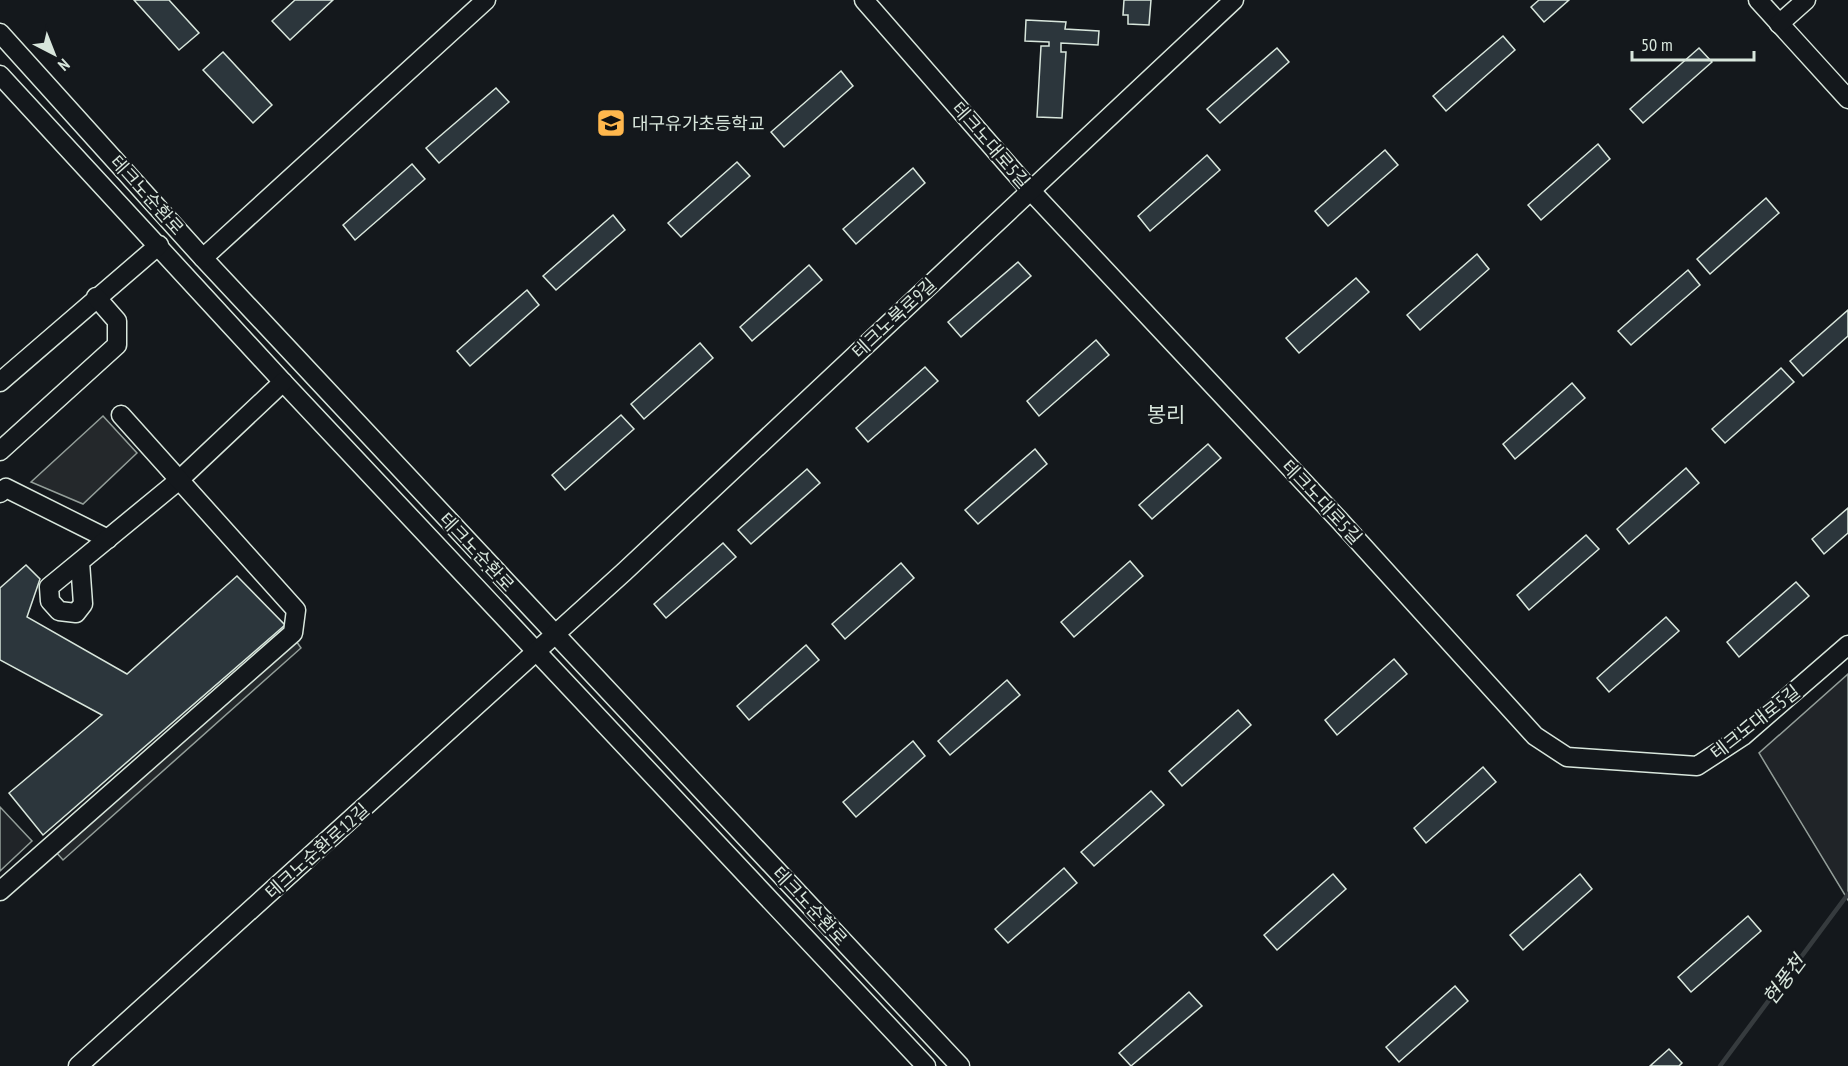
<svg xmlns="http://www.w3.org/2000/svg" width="1848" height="1066" font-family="'PT Sans Narrow','Noto Sans KR',sans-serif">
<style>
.green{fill:#202428;stroke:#939e99;stroke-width:1.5}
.parking{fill:#24282b;stroke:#939e99;stroke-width:1.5}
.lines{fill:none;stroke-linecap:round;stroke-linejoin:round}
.stream{stroke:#363b3e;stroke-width:4.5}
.building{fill:#2c363c;stroke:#d8e6dc;stroke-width:1.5}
.minor-casing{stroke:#d8e6dc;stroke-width:21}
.minor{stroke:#14181c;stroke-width:18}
.labels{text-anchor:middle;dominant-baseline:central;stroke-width:4.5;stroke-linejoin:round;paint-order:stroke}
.poi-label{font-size:18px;fill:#d8e6dc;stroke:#14181c;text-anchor:start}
.street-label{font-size:18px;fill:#d8e6dc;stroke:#14181c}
.water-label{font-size:20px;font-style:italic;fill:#d8e6dc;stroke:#14181c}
.quarter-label{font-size:21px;fill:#d8e6dc;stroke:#14181c}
</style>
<rect width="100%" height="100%" fill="#14181c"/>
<g class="green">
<polygon points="1848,674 1848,900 1759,753"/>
<polygon points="0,807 32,841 0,871"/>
</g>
<g class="parking">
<polygon points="103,416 137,453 83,504 31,482"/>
<polygon points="294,638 301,648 63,860 56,852"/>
</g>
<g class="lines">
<polyline class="stream" points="1720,1066 1848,894"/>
</g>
<g class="building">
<polygon points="134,0 169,0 199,33 179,50"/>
<polygon points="295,0 333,0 290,40 272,21"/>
<polygon points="1124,0 1151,0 1149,25 1128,24 1128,15 1123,15"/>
<polygon points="1539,0 1569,0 1544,22 1531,7"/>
<polygon points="1026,20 1066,22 1065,29 1099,31 1098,45 1061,43 1061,52 1066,52 1062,118 1037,117 1041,46 1049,46 1049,42 1025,41"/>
<polygon points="1503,36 1515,50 1446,111 1433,96"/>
<polygon points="1277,48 1289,62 1220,123 1207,109"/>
<polygon points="1699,48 1712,62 1643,123 1630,109"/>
<polygon points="223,52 272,105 253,123 203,70"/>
<polygon points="841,71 853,86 784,147 771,132"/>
<polygon points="496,88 509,102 439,163 426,148"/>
<polygon points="1598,144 1610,159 1541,220 1528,205"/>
<polygon points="1385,150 1398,165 1328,226 1315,211"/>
<polygon points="1207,155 1220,170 1150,231 1138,216"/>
<polygon points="737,162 750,176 681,237 668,223"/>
<polygon points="412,164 425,179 355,240 343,225"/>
<polygon points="913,168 925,183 856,244 843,229"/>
<polygon points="1766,198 1779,213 1710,274 1697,259"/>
<polygon points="613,215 625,230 556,290 543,276"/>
<polygon points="1477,254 1489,269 1420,330 1407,315"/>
<polygon points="1018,262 1031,276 961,337 948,322"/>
<polygon points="809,265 822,280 752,341 740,327"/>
<polygon points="1688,270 1700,285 1631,345 1618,331"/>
<polygon points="1356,278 1369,292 1299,353 1286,338"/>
<polygon points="527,290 539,305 470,366 457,351"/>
<polygon points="1848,310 1848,336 1803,376 1790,361"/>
<polygon points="1096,340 1109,355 1039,416 1027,401"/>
<polygon points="700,343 713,358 644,419 631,404"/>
<polygon points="925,367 938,381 868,442 856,428"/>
<polygon points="1781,368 1794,382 1725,443 1712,429"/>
<polygon points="1572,383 1585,398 1515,459 1503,444"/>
<polygon points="621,415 634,429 565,490 552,475"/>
<polygon points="1208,444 1221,458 1152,519 1139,505"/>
<polygon points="1035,449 1047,464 978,524 965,510"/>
<polygon points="1686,468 1699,483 1629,544 1617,529"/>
<polygon points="807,469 820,483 751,544 738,530"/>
<polygon points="1848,508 1848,533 1824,554 1812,539"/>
<polygon points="1586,535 1599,549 1529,610 1517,595"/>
<polygon points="723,543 736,557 666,618 654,604"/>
<polygon points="1130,561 1143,576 1074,637 1061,622"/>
<polygon points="901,563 914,578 845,639 832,624"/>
<polygon points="26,565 40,579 27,617 127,674 237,576 285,625 43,835 9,793 102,715 0,660 0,588"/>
<polygon points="1796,582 1809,596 1739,657 1727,642"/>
<polygon points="1666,617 1679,631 1609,692 1597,678"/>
<polygon points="806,645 819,660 749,720 737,706"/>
<polygon points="1394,659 1407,674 1337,735 1325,720"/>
<polygon points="1007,680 1020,695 950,755 938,741"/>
<polygon points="1238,710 1251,725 1182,786 1169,771"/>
<polygon points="913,741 925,756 856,817 843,802"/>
<polygon points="1483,767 1496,782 1426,843 1414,828"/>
<polygon points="1151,791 1164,805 1094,866 1081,852"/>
<polygon points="1064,868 1077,883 1008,943 995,929"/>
<polygon points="1333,874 1346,889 1277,950 1264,935"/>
<polygon points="1580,874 1592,889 1523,950 1510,935"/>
<polygon points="1748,916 1761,931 1691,992 1678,977"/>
<polygon points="1455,986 1468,1001 1399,1062 1386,1047"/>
<polygon points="1189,992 1202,1006 1131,1066 1119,1053"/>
<polygon points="1669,1049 1682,1063 1679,1066 1650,1066"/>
</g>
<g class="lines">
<g class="minor-casing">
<g id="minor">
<polyline points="864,0 1030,190 1340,521 1535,736 1567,757 1697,766 1743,736 1848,645"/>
<polyline points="1758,0 1848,99"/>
<polyline points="1779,24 1806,0"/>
<polyline points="0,33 203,258 960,1066"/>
<polyline points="0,75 283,382 926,1066"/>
<polyline points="203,258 486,0"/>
<polyline points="0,382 159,245"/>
<polyline points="0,451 117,345 117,321 96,297"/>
<polyline points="0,493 6,488 108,539"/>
<polyline points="80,562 83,604 76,613 59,611 50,601 49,587 178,481 283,382"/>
<polyline points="0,891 293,633 296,610 121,415"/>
<polyline points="78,1066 624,572 1234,0"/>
</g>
</g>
<use href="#minor" class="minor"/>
</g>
<defs>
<g id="school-square" transform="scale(1.5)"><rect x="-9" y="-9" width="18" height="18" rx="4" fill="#ffb74d" stroke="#14181c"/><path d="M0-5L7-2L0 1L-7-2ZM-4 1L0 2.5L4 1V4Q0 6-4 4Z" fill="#111"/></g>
</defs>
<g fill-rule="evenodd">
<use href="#school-square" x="611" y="123"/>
</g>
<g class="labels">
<g class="poi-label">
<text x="632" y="123">대구유가초등학교</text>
</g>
<g class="street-label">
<text transform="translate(991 145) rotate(49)">테크노대로5길</text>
<text transform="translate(147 195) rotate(48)">테크노순환로</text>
<text transform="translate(894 318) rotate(-43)">테크노북로9길</text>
<text transform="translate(1322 502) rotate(47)">테크노대로5길</text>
<text transform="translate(477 552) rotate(47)">테크노순환로</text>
<text transform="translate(1755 722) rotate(-38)">테크노대로5길</text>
<text transform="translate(317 851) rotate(-42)">테크노순환로12길</text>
<text transform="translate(810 906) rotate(47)">테크노순환로</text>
</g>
<g class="water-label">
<text transform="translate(1784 980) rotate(-53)">현풍천</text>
</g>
<g class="quarter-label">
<text x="1166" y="414">봉리</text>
</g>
</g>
<g transform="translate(54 54) rotate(138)" stroke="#14181c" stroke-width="4.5" paint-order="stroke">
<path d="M0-4.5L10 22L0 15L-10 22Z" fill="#d8e6dc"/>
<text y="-9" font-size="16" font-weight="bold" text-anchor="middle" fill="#d8e6dc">N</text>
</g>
<path d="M1632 51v9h122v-9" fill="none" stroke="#d8e6dc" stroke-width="3"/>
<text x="1641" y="51" font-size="18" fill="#d8e6dc" stroke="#14181c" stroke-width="4.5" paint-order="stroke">50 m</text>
</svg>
